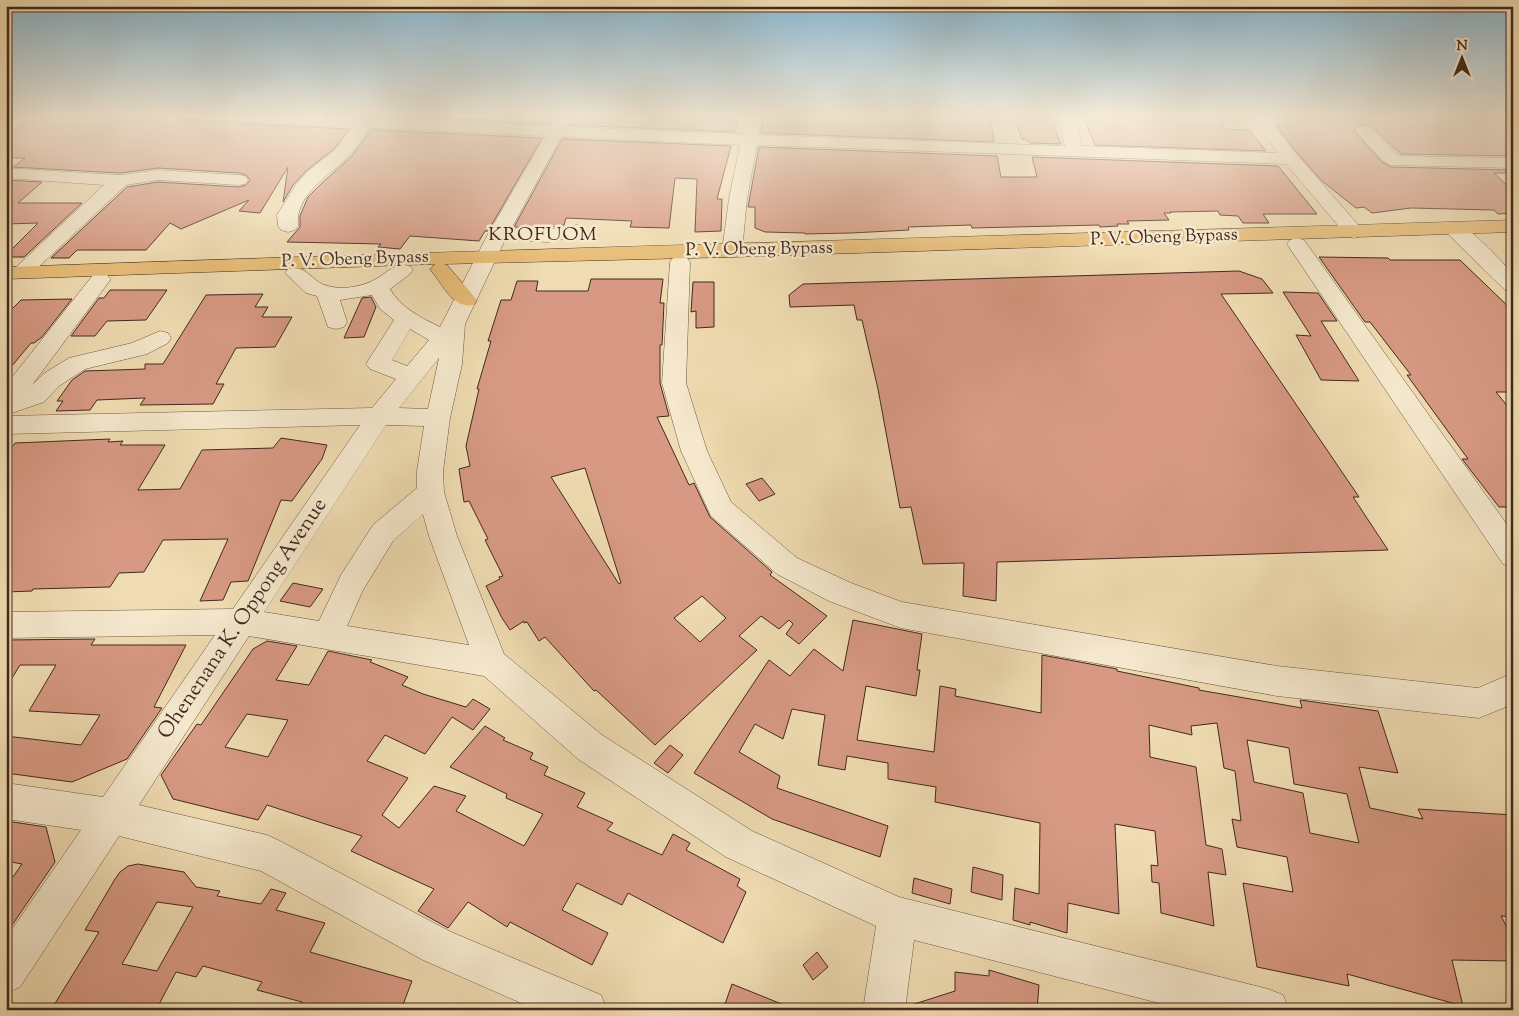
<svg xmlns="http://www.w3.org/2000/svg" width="1519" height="1016" font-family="'Sorts Mill Goudy',serif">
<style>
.building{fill:#d79983;stroke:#42291e;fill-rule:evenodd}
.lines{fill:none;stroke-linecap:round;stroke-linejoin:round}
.minor-casing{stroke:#6e5643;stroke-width:1}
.highway-casing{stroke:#42291e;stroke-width:1}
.minor{fill:#f5e8cd;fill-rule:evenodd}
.highway{fill:#e8be79;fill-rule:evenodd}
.labels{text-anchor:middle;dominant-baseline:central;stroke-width:5;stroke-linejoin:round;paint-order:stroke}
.far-street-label{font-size:18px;fill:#42291e;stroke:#f5e8cd}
.far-neighbourhood-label{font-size:19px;letter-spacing:1px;fill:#42291e;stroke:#f5e8cd}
.street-label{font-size:21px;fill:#42291e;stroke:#f5e8cd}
</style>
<rect width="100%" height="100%" fill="#f0dcb2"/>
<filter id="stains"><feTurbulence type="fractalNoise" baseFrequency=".004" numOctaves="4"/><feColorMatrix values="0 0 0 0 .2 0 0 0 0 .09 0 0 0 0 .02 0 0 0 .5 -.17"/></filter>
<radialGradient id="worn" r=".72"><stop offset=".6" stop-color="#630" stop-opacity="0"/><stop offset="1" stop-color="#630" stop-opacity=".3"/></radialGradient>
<g class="building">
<polygon points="34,117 179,117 177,119 233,121 241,124 349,129 334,149 307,170 293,185 283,202 288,167 260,213 239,211 249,200 181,229 170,223 146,250 77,250 69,258 51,258 127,187 158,182 239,187 246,185 250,180 246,175 239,173 158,168 120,173 13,167 25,158 6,158 6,136"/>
<polygon points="387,117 456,117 454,119 507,120 510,117 554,117 549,124"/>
<polygon points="572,117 738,117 735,132 569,125"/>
<polygon points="764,117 990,117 994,142 761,133"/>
<polygon points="1013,117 1051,117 1061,144 1029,143 1028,140 1022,139"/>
<polygon points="1083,117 1218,117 1225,129 1249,130 1266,151 1095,145"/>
<polygon points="1277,117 1513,117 1513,156 1401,154 1370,125 1358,125 1354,131 1382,162 1391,167 1513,170 1513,173 1494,173 1513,191 1513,213 1498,214 1494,210 1411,208 1372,213 1364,207 1356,208 1322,181 1298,154 1276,125 1280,125"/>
<polygon points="371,130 542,138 488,231 485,231 479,241 410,236 400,249 378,247 381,244 287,242 300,227 300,216 308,197 323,182 351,157"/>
<polygon points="562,139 731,146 717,199 722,199 721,231 695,232 697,179 675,178 669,228 630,227 632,221 566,218 564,225 548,228 514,227"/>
<polygon points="759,147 997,156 1001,177 1037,177 1032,157 1278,166 1317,214 1263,214 1269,223 1243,223 1238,216 1220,215 1218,211 1170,212 1171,213 1164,213 1169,220 1127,221 1129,224 1117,224 1118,226 1100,227 1099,225 972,228 971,225 908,227 909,230 851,233 805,234 805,233 765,232 755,228 755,207 748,207"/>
<polygon points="6,180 42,182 18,203 82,203 24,257 6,257 6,255 38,223 6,224"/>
<polygon points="1319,257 1388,258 1390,260 1460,260 1513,311 1513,392 1496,392 1513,413 1513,507 1499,507 1462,459 1468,459 1407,375 1411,375 1370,322 1365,322"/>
<polygon points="1239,271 1262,279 1273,293 1221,294 1359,497 1353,497 1388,550 997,562 996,601 963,596 964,563 923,564 911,507 900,508 878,389 862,320 857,320 854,305 790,307 789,295 803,284"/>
<path d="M591 279H663L660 303H664L662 345H660V383L669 416 657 417 689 485 694 483 710 517 772 572 770 575 827 616 799 644 786 634 793 624 789 620 779 629 761 616 739 636 757 650 655 745 596 690 594 691 545 637 539 641 527 622 524 623V621L510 630 502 618 486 586 500 579 499 577 503 576 485 540 488 539 469 501 464 502 459 469 470 466 466 446 479 389H477L491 341H488L501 300H511L517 281H538L536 291H588ZM585 468 621 583 619 584 551 477ZM702 596 726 618 700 642 674 618Z"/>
<polygon points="693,282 714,282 714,327 696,328 696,311 691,312"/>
<polygon points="110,290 167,290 146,320 107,321 95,336 71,336 99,298 104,298"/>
<polygon points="1283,292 1318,293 1337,321 1321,321 1359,381 1321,380 1296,335 1311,336"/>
<polygon points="263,294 255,307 268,307 262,317 292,317 275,347 236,348 216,384 224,384 213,404 140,405 145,398 97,400 90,410 56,411 63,401 57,401 72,380 85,371 145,369 145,364 163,364 206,295"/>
<polygon points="371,297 376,307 364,337 344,338 362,298"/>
<polygon points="72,299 42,337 34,343 31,343 6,373 6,315 21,300"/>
<polygon points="281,438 327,445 322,459 292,501 281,500 248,581 231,582 223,600 200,601 228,539 163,540 144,572 119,573 110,587 33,589 32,591 6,592 6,455 15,443 110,439 108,442 123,441 120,445 165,445 138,490 180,489 202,450 273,448"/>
<polygon points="762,478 775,494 759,501 746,484"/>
<polygon points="293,583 323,589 310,607 280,601"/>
<path d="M853 620 922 634 917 670H920L916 696 866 686 857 740 934 752 940 686 956 689 955 696 1041 713 1042 655 1117 669V671L1199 688V690L1302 708 1300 700 1378 711 1398 773 1359 767 1370 808 1423 819 1418 809 1513 815V917L1501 916 1513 939V961L1452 960 1463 1006 1347 974 1349 986 1257 967 1243 883 1293 892 1287 857 1237 847 1232 819 1241 821 1235 771 1224 768 1217 723 1191 726 1192 735 1149 725 1150 757 1196 767 1206 845 1222 849 1226 875 1208 872 1214 926 1161 913 1159 883 1152 882 1151 865 1158 866 1155 831 1115 824 1119 914 1068 903 1067 933 1030 922V925L1013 920 1015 888 1039 894 1040 823 935 802 936 787 888 779V763L847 756 845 770 818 765 825 715 792 709 783 739 755 724 739 752 780 776 777 788 888 826 880 857 772 819 694 773 769 660 790 676 814 649 843 671ZM1247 740 1289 748 1294 784 1347 794 1359 843 1310 833 1303 793 1254 782Z"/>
<polygon points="95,639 91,645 186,645 154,707 162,708 127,759 72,782 6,773 6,736 81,745 100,715 29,711 56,665 20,665 6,688 6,644 9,640"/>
<path d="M267 641 297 646 276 680 309 685 328 651 372 660 370 662 408 677 402 685 423 694 466 707 473 699 490 709 473 730 452 717 425 754 385 735 367 761 408 778 382 815 399 828 434 786 466 796 456 811 524 846 543 814 506 798 507 794 450 767 485 726 505 738 503 740 533 753 530 759 548 767 544 775 585 793 577 807 613 823 607 830 662 855 673 834 690 843 686 850 740 879 737 886 746 892 723 943 628 893 622 905 577 883 562 910 608 933 592 965 510 922 507 927 468 902 448 928 418 911 434 889 351 851 362 836 267 805 258 820 173 799 161 775 197 724 201 725 253 649ZM247 714 288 720 268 757 225 747Z"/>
<polygon points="670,745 683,755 668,773 654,763"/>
<polygon points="6,821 46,827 55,862 6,934 6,887 22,864 6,861"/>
<path d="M138 864 184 872 196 887 220 891 217 896 261 904 271 889 286 893 276 910 325 923 310 952 412 981 401 1010H298L302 1002 257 990 262 982 203 966 196 977 176 972 156 1010H51L99 932 85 930 115 879 120 872 128 866ZM157 902 193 907 157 971 122 964Z"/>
<polygon points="973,867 1003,875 1002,900 971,892"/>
<polygon points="914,878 952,889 950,904 912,893"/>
<polygon points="817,952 828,967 813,980 803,965"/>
<polygon points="989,970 1039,985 1037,1010 908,1010 908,1006 955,991 955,972 989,976"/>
<polygon points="732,984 794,1009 794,1010 723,1010"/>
</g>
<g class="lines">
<g class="minor-casing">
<g id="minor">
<path d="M233 117H348L550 126 556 117H570L567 127 742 134 746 117H762L759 135 1065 146 1058 117H1074L1082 146 1278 153 1251 117H1267L1297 155 1361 228 1364 232 1361 236 1354 238 1347 236 1286 164 757 145 747 199 742 251 739 255 732 257 725 255 722 251 729 199 740 145 561 137 511 229 548 230 577 225 584 227 587 231 584 235 548 242 505 240 465 324 462 364 450 418 443 471 444 492 457 536 504 654 602 735 752 831 899 897 1268 989 1283 995 1289 1010H1186L914 940 905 1010H863L876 926 726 857 578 759 484 676 249 636 139 805 267 835 280 841 451 932 601 995 607 1010H537L423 960 261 871 119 836 20 987 6 993V938L81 830 6 819V783L103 797 215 635 6 638V612L233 609 360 425 6 434V416L372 408 396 379 370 369 366 364 394 320 380 309 372 295 340 300 347 322 344 327 336 329 328 327 317 296 306 293 285 273 288 269C304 264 309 277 322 284 328 287 338 288 345 288 353 287 365 285 372 281 386 275 394 261 410 266L413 270 410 274 390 289C401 308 420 317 440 327L488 234 545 136 370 128C362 138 355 150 346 159 326 177 295 196 298 226L295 230 288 232 281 230 278 226 277 215 295 186 308 171 335 150 353 127 241 122 235 121ZM410 329 429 340 407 366 392 360ZM439 358 428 409 399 408ZM386 425 424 426 417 471V488L373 525 341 575 319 621 264 612ZM423 514 429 536 469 645 347 626 363 590 393 541Z"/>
<polygon points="1364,126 1370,127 1395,153 1400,156 1513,158 1513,168 1391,165 1383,161 1356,131 1358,127"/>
<polygon points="6,168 120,175 158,170 239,175 245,176 248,180 245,184 239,185 158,180 126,185 29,276 22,278 15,276 12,272 15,268 104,185 6,178"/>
<path d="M1453 222C1472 227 1498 259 1513 273V291L1505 290 1446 232 1443 228 1446 224Z"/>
<polygon points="1297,238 1304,240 1513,533 1513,568 1503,564 1287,244 1290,240"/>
<polygon points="680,256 687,258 690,262 686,383 707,451 731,502 797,558 851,583 902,602 1277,666 1478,688 1513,673 1513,704 1479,718 1277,696 901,628 829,601 777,574 711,516 681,451 662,383 670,262 673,258"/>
<polygon points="100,273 107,275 111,279 32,385 43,374 69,358 132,343 160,331 168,333 171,338 168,343 147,354 85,369 59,386 44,402 6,415 6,385 93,275"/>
</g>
</g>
<g class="highway-casing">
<path id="highway" d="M1513 220V232L732 257 444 264 447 265 477 300 474 305C454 309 444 287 433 273L430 269 435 264 6 279V267C508 249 1011 236 1513 220Z"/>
</g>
<use href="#minor" class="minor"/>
<use href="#highway" class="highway"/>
</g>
<linearGradient id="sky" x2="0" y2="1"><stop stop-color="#89b7d1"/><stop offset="0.45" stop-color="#f8efdc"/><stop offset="1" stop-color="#f8efdc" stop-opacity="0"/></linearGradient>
<rect width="1519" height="259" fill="url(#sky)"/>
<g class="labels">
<g class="far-street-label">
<text transform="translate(1164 238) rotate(-2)">P. V. Obeng Bypass</text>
<text transform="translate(759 250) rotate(-1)">P. V. Obeng Bypass</text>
<text transform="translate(355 260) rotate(-2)">P. V. Obeng Bypass</text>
</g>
<g class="far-neighbourhood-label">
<text x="543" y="235">KROFUOM</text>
</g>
<g class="street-label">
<text transform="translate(243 619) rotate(-56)">Ohenenana K. Oppong Avenue</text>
</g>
</g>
<rect width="1519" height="1016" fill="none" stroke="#f0dcb2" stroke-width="25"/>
<rect x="8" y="8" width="1504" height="1001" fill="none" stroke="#42291e" stroke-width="2.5"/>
<rect x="12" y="12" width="1494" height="991" fill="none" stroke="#42291e"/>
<g transform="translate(1462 58)" stroke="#f5e8cd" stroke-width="4" paint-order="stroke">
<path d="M0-4L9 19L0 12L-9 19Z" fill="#42291e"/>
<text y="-8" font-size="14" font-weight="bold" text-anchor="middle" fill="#42291e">N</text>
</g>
<rect width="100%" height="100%" filter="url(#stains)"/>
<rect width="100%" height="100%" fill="url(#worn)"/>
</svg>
